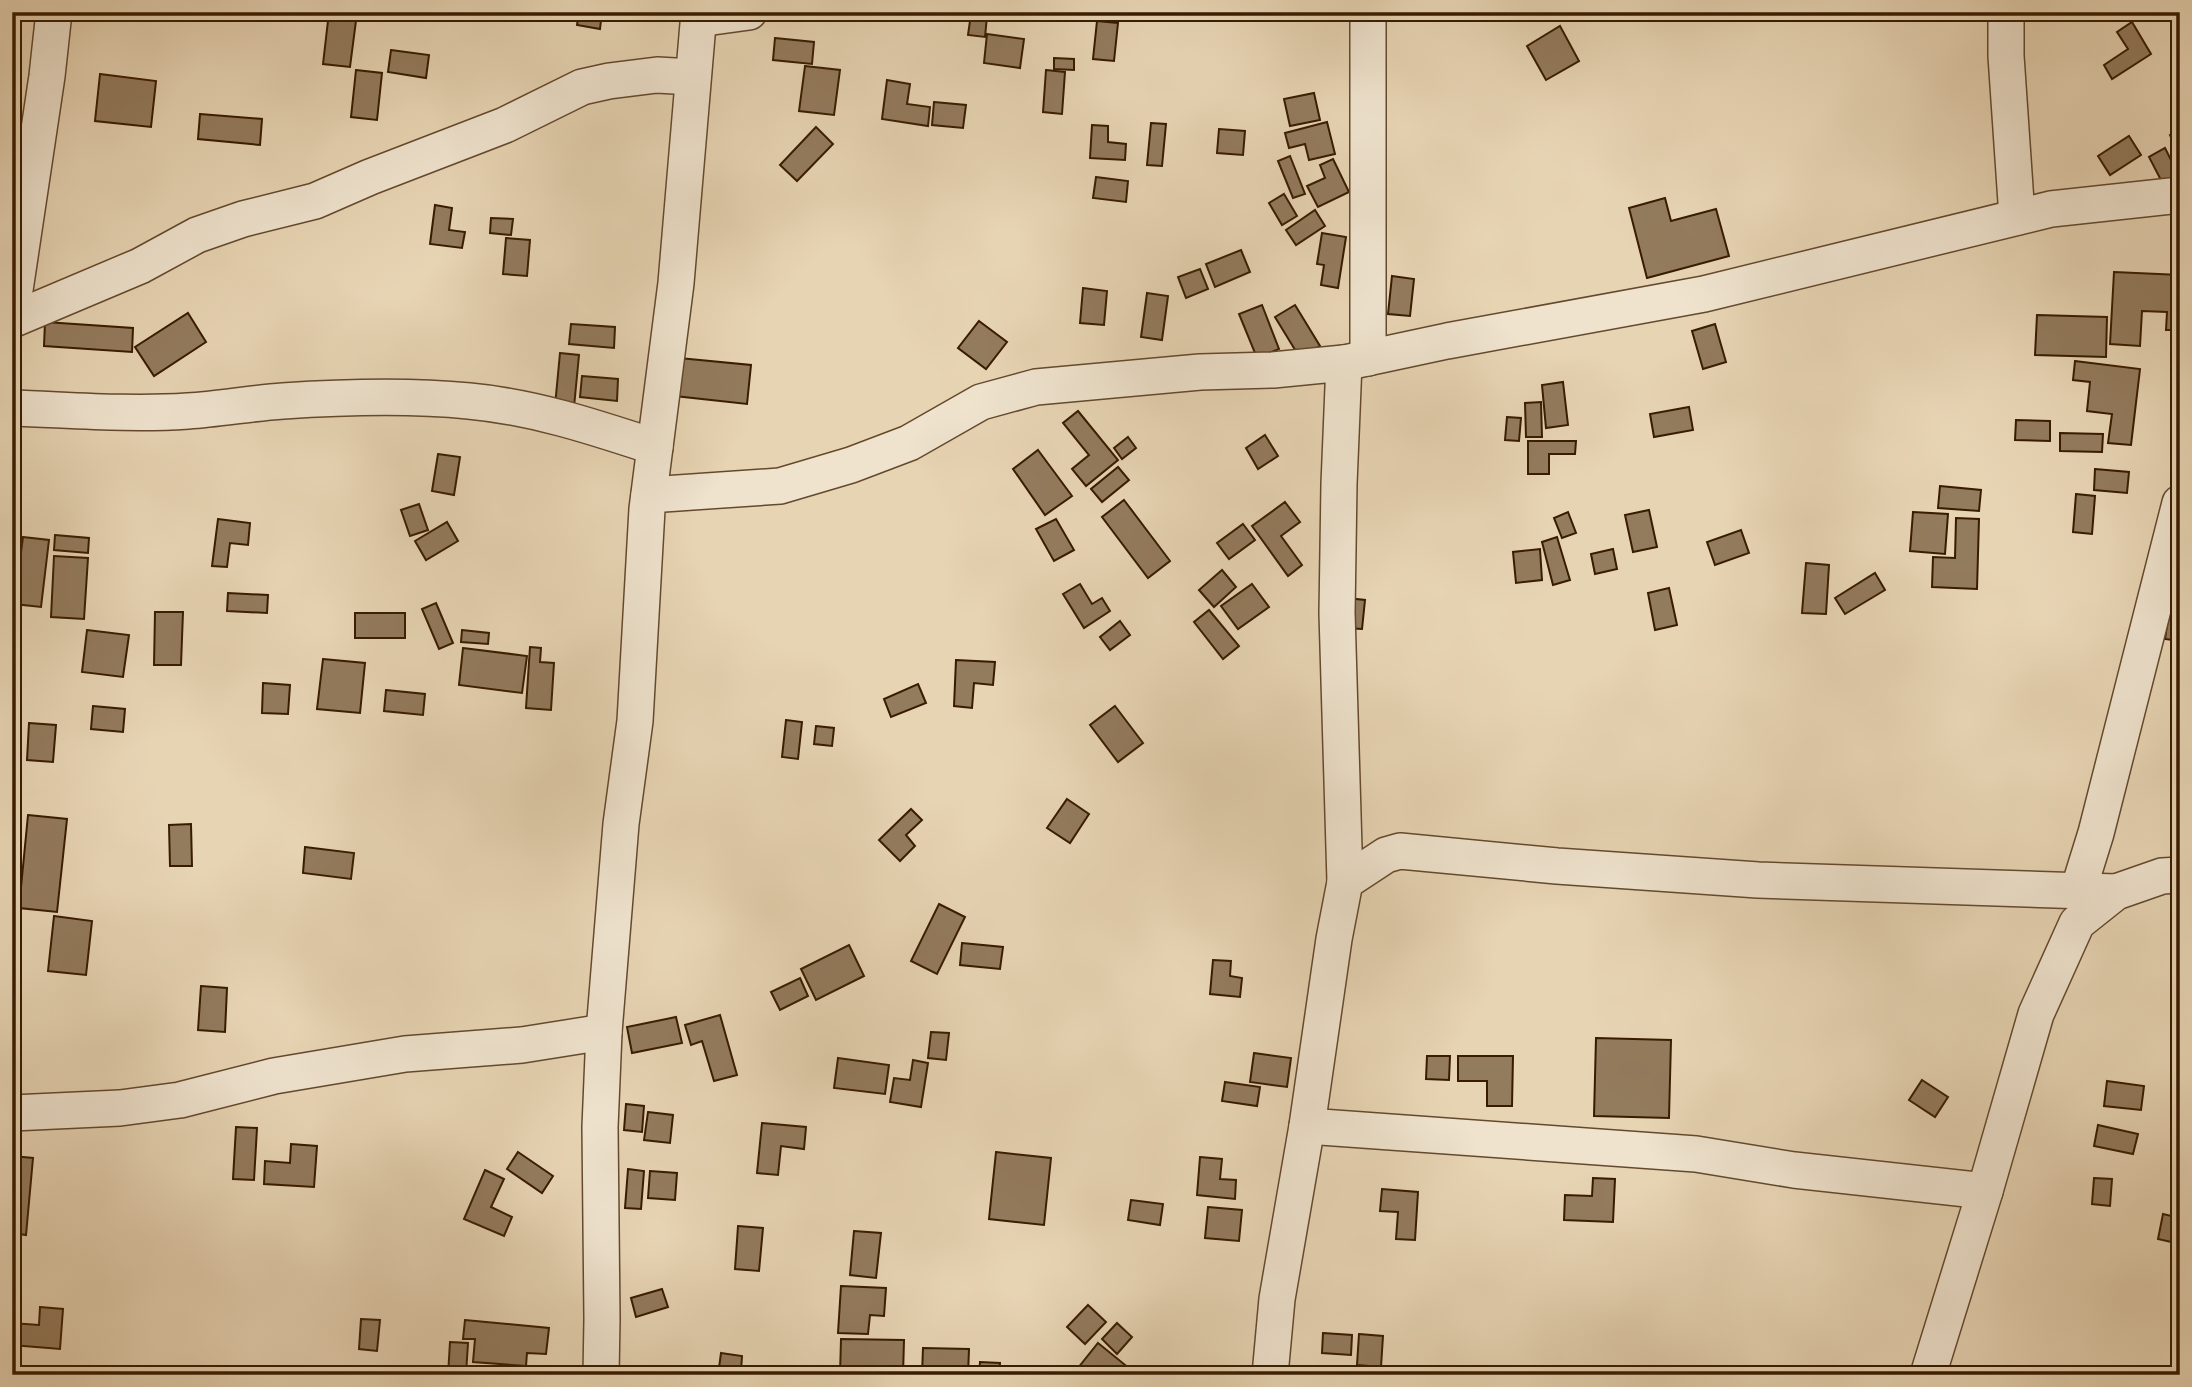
<svg xmlns="http://www.w3.org/2000/svg" width="2192" height="1387" font-family="'IM FELL English',serif">
<style>
.building{fill:#937b5d;stroke:#381b00;stroke-width:2}
.lines{fill:none;stroke-linecap:round;stroke-linejoin:round}
.minor-casing{stroke:#64492d;stroke-width:38}
.minor{stroke:#efe3ce;stroke-width:35}
</style>
<rect width="100%" height="100%" fill="#e7d4b3"/>
<filter id="stains"><feTurbulence type="fractalNoise" baseFrequency=".00286" numOctaves="4"/><feColorMatrix values="0 0 0 0 .2 0 0 0 0 .09 0 0 0 0 .02 0 0 0 .5 -.17"/></filter>
<radialGradient id="worn" r=".72"><stop offset=".6" stop-color="#630" stop-opacity="0"/><stop offset="1" stop-color="#630" stop-opacity=".3"/></radialGradient>
<g class="building">
<polygon points="329,12 357,13 350,67 323,64"/>
<polygon points="579,12 602,12 600,29 577,25"/>
<polygon points="971,14 987,16 985,37 968,35"/>
<polygon points="1097,21 1118,23 1114,61 1093,59"/>
<polygon points="2132,22 2151,54 2112,79 2104,65 2128,49 2117,32"/>
<polygon points="1560,26 1579,61 1546,80 1527,46"/>
<polygon points="987,34 1024,39 1020,68 984,63"/>
<polygon points="775,38 814,42 812,64 773,60"/>
<polygon points="391,50 429,55 426,78 388,72"/>
<polygon points="1054,58 1074,59 1074,70 1054,69"/>
<polygon points="805,66 840,70 834,115 799,111"/>
<polygon points="356,70 382,73 377,120 351,117"/>
<polygon points="1046,70 1065,72 1062,114 1043,112"/>
<polygon points="100,74 156,81 151,127 95,121"/>
<polygon points="887,80 910,84 907,104 930,107 928,126 882,119"/>
<polygon points="1314,93 1320,120 1290,126 1284,99"/>
<polygon points="934,102 966,105 963,128 932,125"/>
<polygon points="200,114 262,119 260,145 198,139"/>
<polygon points="1327,122 1335,154 1309,160 1305,144 1289,148 1285,133"/>
<polygon points="1151,123 1166,124 1162,166 1147,165"/>
<polygon points="1092,125 1108,126 1108,142 1126,144 1125,160 1090,158"/>
<polygon points="816,127 833,144 797,181 780,165"/>
<polygon points="1219,129 1245,131 1243,155 1217,153"/>
<polygon points="2180,130 2180,149 2177,151 2170,135"/>
<polygon points="2129,136 2141,155 2110,175 2098,156"/>
<polygon points="2165,148 2180,178 2164,186 2149,157"/>
<polygon points="1290,156 1305,194 1293,198 1278,161"/>
<polygon points="1333,159 1349,192 1318,207 1307,186 1325,178 1320,165"/>
<polygon points="1096,177 1128,181 1126,202 1093,198"/>
<polygon points="1284,194 1297,216 1282,225 1269,203"/>
<polygon points="1665,198 1671,221 1716,209 1729,256 1647,278 1629,208"/>
<polygon points="435,205 452,208 449,230 465,232 462,248 430,244"/>
<polygon points="1315,210 1325,226 1296,245 1286,230"/>
<polygon points="491,218 513,219 511,235 490,233"/>
<polygon points="1322,233 1346,237 1338,288 1321,285 1324,265 1317,264"/>
<polygon points="506,238 530,240 527,276 503,274"/>
<polygon points="1241,250 1250,272 1215,287 1206,264"/>
<polygon points="1200,269 1208,289 1186,298 1178,277"/>
<polygon points="2114,272 2180,275 2180,330 2166,330 2167,312 2142,311 2140,346 2110,344"/>
<polygon points="1392,276 1414,279 1410,316 1388,314"/>
<polygon points="1083,288 1107,291 1104,325 1080,323"/>
<polygon points="1147,293 1168,296 1162,340 1141,337"/>
<polygon points="1262,305 1279,349 1257,358 1239,314"/>
<polygon points="1295,305 1320,346 1300,358 1275,317"/>
<polygon points="188,313 206,342 154,376 135,347"/>
<polygon points="2037,315 2107,317 2106,357 2035,355"/>
<polygon points="979,321 1007,342 986,369 958,348"/>
<polygon points="45,322 133,328 132,352 44,346"/>
<polygon points="571,324 615,327 614,348 569,344"/>
<polygon points="1715,324 1726,362 1703,369 1692,331"/>
<polygon points="560,353 579,355 574,407 555,406"/>
<polygon points="679,358 751,365 747,404 675,396"/>
<polygon points="2075,361 2140,369 2131,445 2108,443 2112,414 2087,411 2090,382 2073,380"/>
<polygon points="582,376 618,379 617,401 580,397"/>
<polygon points="1563,382 1568,425 1546,428 1542,385"/>
<polygon points="1541,402 1542,437 1526,437 1525,403"/>
<polygon points="1689,407 1693,430 1654,437 1650,414"/>
<polygon points="1078,411 1118,460 1086,486 1072,469 1089,455 1063,423"/>
<polygon points="1507,417 1521,418 1519,441 1505,440"/>
<polygon points="2016,420 2050,421 2050,441 2015,440"/>
<polygon points="2060,433 2103,434 2102,452 2060,451"/>
<polygon points="1265,435 1278,456 1258,469 1246,448"/>
<polygon points="1128,437 1136,448 1122,459 1114,448"/>
<polygon points="1528,441 1576,441 1575,454 1549,454 1549,474 1528,474"/>
<polygon points="1038,450 1072,496 1045,515 1013,469"/>
<polygon points="438,454 460,457 454,495 432,491"/>
<polygon points="1118,467 1129,480 1102,502 1091,489"/>
<polygon points="2095,469 2129,472 2127,493 2094,490"/>
<polygon points="1940,486 1981,490 1979,511 1938,508"/>
<polygon points="2076,494 2095,496 2092,534 2073,532"/>
<polygon points="1124,500 1170,561 1148,578 1102,517"/>
<polygon points="1285,502 1300,522 1281,536 1302,565 1288,576 1252,526"/>
<polygon points="419,504 428,530 410,536 401,510"/>
<polygon points="1649,510 1657,547 1633,552 1625,515"/>
<polygon points="1568,512 1576,533 1562,538 1554,518"/>
<polygon points="1913,512 1948,514 1945,554 1910,551"/>
<polygon points="1956,518 1979,519 1977,589 1932,587 1933,557 1955,558"/>
<polygon points="218,519 250,523 248,545 230,543 227,567 212,566"/>
<polygon points="1056,519 1074,550 1054,561 1036,529"/>
<polygon points="447,522 458,541 426,560 415,541"/>
<polygon points="1243,524 1255,540 1229,559 1217,543"/>
<polygon points="1741,530 1749,553 1715,565 1707,542"/>
<polygon points="55,535 89,538 88,553 54,550"/>
<polygon points="23,537 49,540 41,607 14,604"/>
<polygon points="1557,537 1570,580 1553,585 1542,542"/>
<polygon points="1540,549 1542,580 1516,583 1513,552"/>
<polygon points="1613,549 1617,569 1595,574 1591,554"/>
<polygon points="54,556 88,558 84,619 51,617"/>
<polygon points="1806,563 1829,565 1826,614 1802,613"/>
<polygon points="1222,570 1236,587 1214,607 1199,590"/>
<polygon points="1875,573 1885,590 1845,614 1835,598"/>
<polygon points="1080,584 1092,604 1102,598 1110,611 1084,628 1063,594"/>
<polygon points="1252,584 1269,607 1238,629 1221,606"/>
<polygon points="1669,588 1677,625 1655,630 1648,593"/>
<polygon points="228,593 268,595 267,613 227,611"/>
<polygon points="1347,598 1365,600 1362,629 1344,628"/>
<polygon points="436,603 453,643 439,649 422,609"/>
<polygon points="2170,603 2180,605 2180,641 2165,639"/>
<polygon points="1209,610 1239,646 1223,659 1194,622"/>
<polygon points="155,612 183,612 181,665 154,665"/>
<rect x="355" y="613" width="50" height="25"/>
<polygon points="1120,621 1130,635 1110,650 1100,637"/>
<polygon points="87,630 129,635 123,677 82,672"/>
<polygon points="462,630 489,633 488,644 461,642"/>
<polygon points="530,647 541,648 540,662 554,663 551,710 526,708"/>
<polygon points="463,648 527,656 522,693 459,685"/>
<polygon points="323,659 365,663 360,713 317,709"/>
<polygon points="956,660 995,662 993,685 974,683 972,708 954,706"/>
<polygon points="263,683 290,685 288,714 262,713"/>
<polygon points="918,684 926,703 891,717 884,699"/>
<polygon points="386,690 425,694 423,715 384,711"/>
<polygon points="93,706 125,709 123,732 91,729"/>
<polygon points="1115,706 1143,743 1118,762 1090,725"/>
<polygon points="786,720 802,722 798,759 782,757"/>
<polygon points="29,723 56,725 53,762 27,760"/>
<polygon points="816,726 834,728 832,746 814,744"/>
<polygon points="1067,799 1089,814 1070,843 1047,828"/>
<polygon points="911,809 922,820 906,835 915,846 900,861 879,840"/>
<polygon points="28,815 67,819 57,912 19,908"/>
<polygon points="191,824 192,866 170,866 169,825"/>
<polygon points="305,847 354,853 351,879 303,873"/>
<polygon points="939,904 965,917 937,974 911,961"/>
<polygon points="54,916 92,921 86,975 48,971"/>
<polygon points="962,943 1003,947 1000,969 960,965"/>
<polygon points="849,945 864,976 816,1000 801,969"/>
<polygon points="1213,960 1231,961 1230,976 1242,978 1240,997 1210,994"/>
<polygon points="800,978 808,996 780,1010 771,992"/>
<polygon points="201,986 227,988 225,1032 198,1030"/>
<polygon points="12,994 20,995 17,1017 12,1017"/>
<polygon points="720,1015 737,1075 714,1081 702,1041 691,1045 685,1025"/>
<polygon points="676,1017 682,1043 632,1053 627,1027"/>
<polygon points="931,1032 949,1033 946,1060 928,1058"/>
<polygon points="1596,1038 1671,1040 1669,1118 1594,1116"/>
<polygon points="1254,1053 1291,1058 1287,1087 1250,1082"/>
<polygon points="1427,1056 1450,1056 1449,1080 1426,1079"/>
<polygon points="1458,1056 1513,1056 1512,1106 1487,1106 1487,1081 1458,1081"/>
<polygon points="838,1058 889,1065 885,1094 834,1088"/>
<polygon points="913,1060 928,1063 921,1107 890,1102 894,1078 910,1080"/>
<polygon points="1922,1080 1948,1097 1935,1117 1909,1100"/>
<polygon points="2107,1081 2144,1086 2141,1110 2104,1106"/>
<polygon points="1225,1082 1260,1087 1257,1106 1222,1101"/>
<polygon points="626,1104 644,1106 642,1132 624,1130"/>
<polygon points="648,1112 673,1115 670,1143 644,1140"/>
<polygon points="762,1123 806,1127 804,1149 781,1146 778,1175 757,1173"/>
<polygon points="2098,1125 2138,1134 2133,1154 2094,1146"/>
<polygon points="236,1127 257,1128 254,1180 233,1179"/>
<polygon points="291,1144 317,1146 314,1187 264,1184 265,1161 290,1163"/>
<polygon points="518,1152 553,1176 542,1193 507,1169"/>
<polygon points="996,1152 1051,1158 1044,1225 989,1219"/>
<polygon points="12,1156 33,1158 26,1235 12,1233"/>
<polygon points="1200,1157 1222,1159 1220,1179 1236,1180 1235,1199 1197,1195"/>
<polygon points="628,1169 644,1171 641,1209 625,1208"/>
<polygon points="485,1170 504,1179 491,1207 512,1217 504,1236 464,1219"/>
<polygon points="650,1171 677,1173 675,1200 648,1198"/>
<polygon points="1593,1178 1615,1179 1613,1222 1564,1220 1565,1195 1592,1196"/>
<polygon points="2094,1178 2112,1179 2110,1206 2092,1204"/>
<polygon points="1382,1189 1418,1192 1415,1240 1396,1239 1398,1212 1380,1211"/>
<polygon points="1131,1200 1163,1204 1160,1225 1128,1220"/>
<polygon points="1208,1207 1242,1210 1239,1241 1205,1238"/>
<polygon points="2163,1214 2180,1218 2180,1244 2158,1239"/>
<polygon points="738,1226 763,1228 759,1271 735,1269"/>
<polygon points="854,1231 881,1233 876,1278 850,1275"/>
<polygon points="841,1286 886,1288 884,1316 870,1315 868,1334 838,1333"/>
<polygon points="662,1289 668,1307 636,1317 631,1298"/>
<polygon points="1088,1305 1106,1322 1085,1344 1067,1327"/>
<polygon points="40,1307 63,1309 60,1349 12,1345 12,1323 39,1325"/>
<polygon points="361,1319 380,1320 377,1351 359,1349"/>
<polygon points="465,1320 549,1328 546,1354 527,1353 526,1366 473,1362 475,1339 463,1339"/>
<polygon points="1117,1323 1132,1337 1117,1354 1102,1339"/>
<polygon points="1323,1333 1352,1335 1351,1355 1322,1353"/>
<polygon points="1359,1334 1383,1336 1381,1367 1357,1365"/>
<polygon points="841,1339 904,1340 903,1375 840,1375"/>
<polygon points="450,1342 468,1343 466,1374 490,1375 448,1375"/>
<polygon points="1098,1343 1135,1373 1133,1375 1074,1373"/>
<polygon points="923,1348 969,1349 968,1375 922,1375"/>
<polygon points="721,1353 742,1356 741,1371 719,1368"/>
<polygon points="980,1362 1000,1363 999,1375 979,1375"/>
<polygon points="308,1367 335,1368 335,1375 308,1375"/>
<polygon points="1338,1367 1360,1368 1359,1375 1338,1375"/>
</g>
<g class="lines">
<g class="minor-casing">
<g id="minor">
<polyline points="1368,12 1368,358"/>
<polyline points="2006,12 2006,56 2017,217"/>
<polyline points="698,19 749,12"/>
<polyline points="12,310 47,76 54,12"/>
<polyline points="12,320 140,266 197,235 243,219 315,201 370,177 505,125 582,87 609,81 657,75 693,77"/>
<polyline points="1344,363 1339,484 1337,613 1345,882"/>
<path d="M12 408C71 410 129 415 188 411 220 409 251 403 283 401 343 397 409 395 469 401 534 407 594 427 655 447"/>
<polyline points="649,495 780,486 851,465 909,443 981,402 1036,387 1200,372 1273,370 1344,363 1447,341 1704,294 2051,209 2180,195"/>
<polyline points="2078,891 2096,833 2180,503"/>
<polyline points="12,1113 120,1108 180,1100 274,1076 405,1054 522,1045 604,1032"/>
<polyline points="1307,1126 1696,1154 1794,1170 1985,1191"/>
<polyline points="601,1375 602,1319 600,1127 604,1032 621,824 635,721 647,509 676,283 699,12"/>
<polyline points="1270,1375 1277,1299 1307,1126 1334,939 1345,882 1386,855 1400,851 1557,866 1758,880 2116,892"/>
<polyline points="1928,1375 1985,1191 2036,1014 2077,923 2116,892 2162,876 2180,875"/>
</g>
</g>
<use href="#minor" class="minor"/>
</g>
<rect width="2192" height="1387" fill="none" stroke="#e7d4b3" stroke-width="42"/>
<rect x="14" y="14" width="2164" height="1359" fill="none" stroke="#381b00" stroke-width="3.5"/>
<rect x="21" y="21" width="2150" height="1345" fill="none" stroke="#381b00" stroke-width="2"/>
<rect width="100%" height="100%" filter="url(#stains)"/>
<rect width="100%" height="100%" fill="url(#worn)"/>
</svg>
